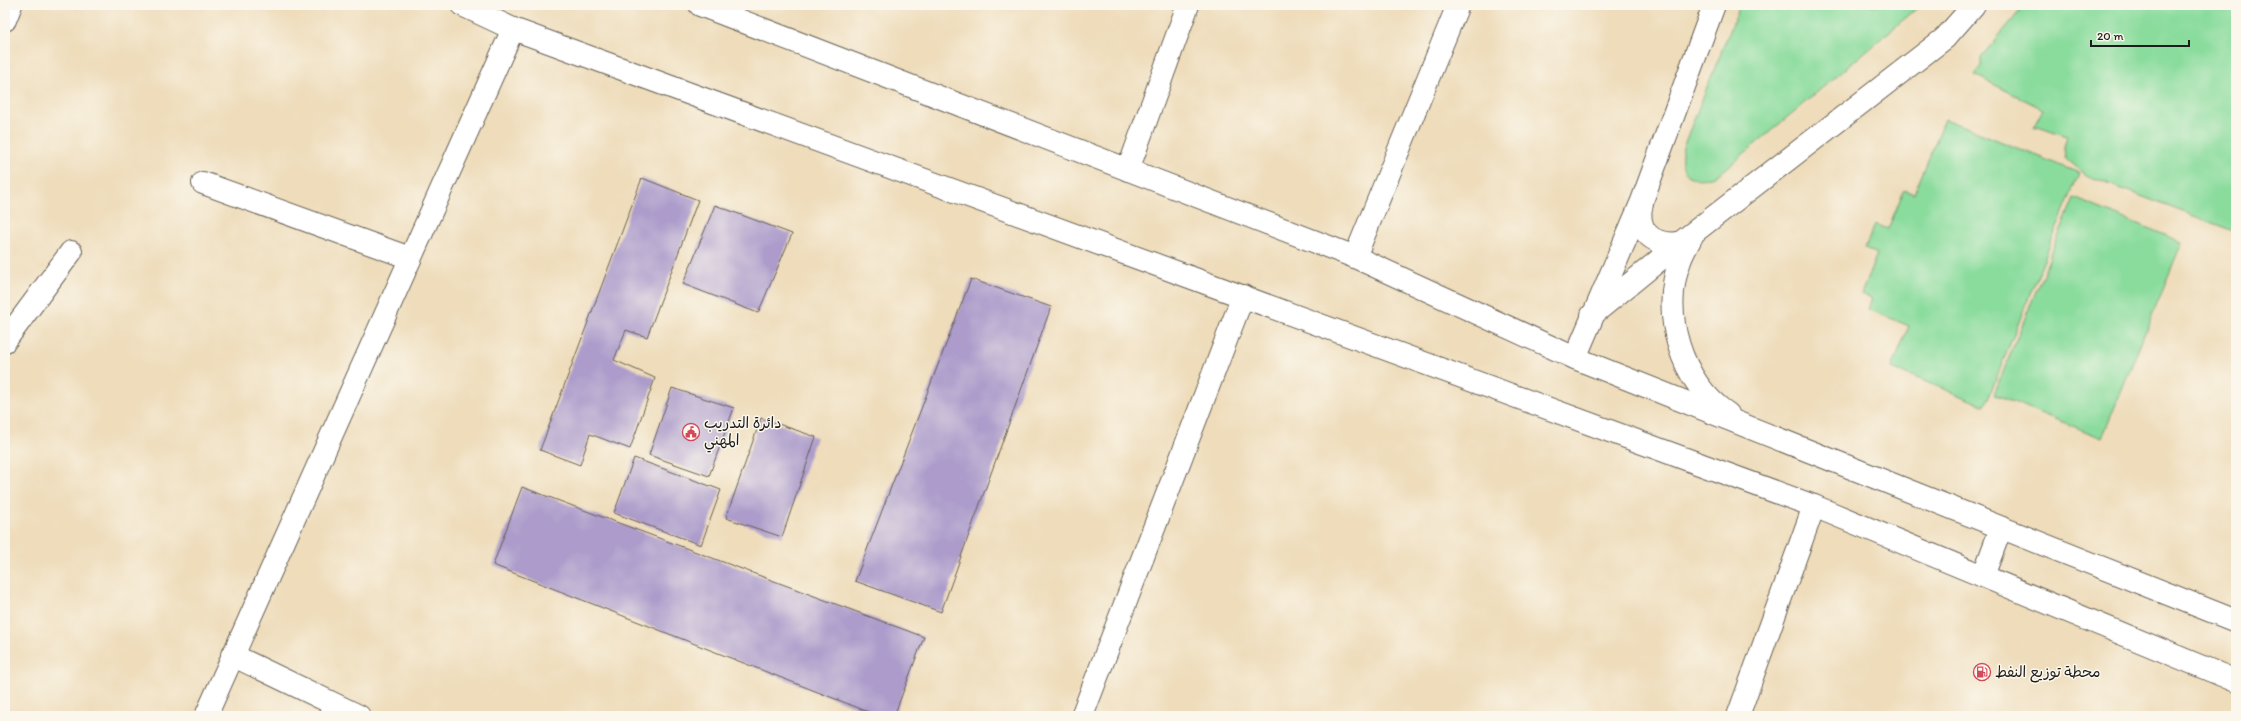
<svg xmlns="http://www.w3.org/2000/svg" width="2241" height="721" font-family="Itim,'Playpen Sans Arabic',sans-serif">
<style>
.green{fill:#8adc9d;stroke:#537c5c}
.building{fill:#ac9bcb}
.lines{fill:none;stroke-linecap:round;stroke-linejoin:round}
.minor-casing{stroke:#665f53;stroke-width:24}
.minor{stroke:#fff;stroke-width:22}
.labels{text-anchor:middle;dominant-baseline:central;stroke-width:3;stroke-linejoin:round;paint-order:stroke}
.poi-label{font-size:15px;fill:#1c1c1c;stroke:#fbf7ec;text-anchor:start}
</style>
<rect width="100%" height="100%" fill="#fbf7ec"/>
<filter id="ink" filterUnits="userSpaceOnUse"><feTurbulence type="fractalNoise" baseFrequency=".025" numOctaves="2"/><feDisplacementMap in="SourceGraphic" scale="8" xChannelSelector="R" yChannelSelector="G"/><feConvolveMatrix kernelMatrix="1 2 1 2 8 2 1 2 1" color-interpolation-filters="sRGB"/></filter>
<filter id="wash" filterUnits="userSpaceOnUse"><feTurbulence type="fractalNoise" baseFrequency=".012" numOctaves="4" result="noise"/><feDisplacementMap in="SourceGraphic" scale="16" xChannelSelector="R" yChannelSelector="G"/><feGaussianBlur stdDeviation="0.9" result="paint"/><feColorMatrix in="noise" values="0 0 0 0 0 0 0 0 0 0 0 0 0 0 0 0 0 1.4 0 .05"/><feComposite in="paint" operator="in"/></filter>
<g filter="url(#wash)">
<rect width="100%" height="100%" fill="#eedcba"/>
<g class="green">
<path d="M1740 5H1921L1722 172C1697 186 1676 179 1683 147Z"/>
<polygon points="2025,5 2236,5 2236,232 2085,175 2065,157 2064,147 2067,136 2038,126 2033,128 2043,109 1975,75 1981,67 1981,57"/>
<polygon points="1945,119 2079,173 1985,406 1892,368 1909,326 1868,309 1872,298 1861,294 1877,254 1865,248 1875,224 1888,229 1904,190 1914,194"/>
<polygon points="2074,198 2182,242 2102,438 1994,394"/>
</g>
<g id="blocks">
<g class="building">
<polygon points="642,178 698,200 647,337 626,330 614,360 655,378 630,449 590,434 580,465 540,450"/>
<polygon points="715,205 792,234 758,313 683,284"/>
<polygon points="971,279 1051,307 941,612 855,581"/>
<polygon points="672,388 734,408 709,476 649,455"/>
<polygon points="761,418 816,437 782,537 726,518"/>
<polygon points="634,458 721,490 701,545 614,513"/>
<polygon points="522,487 924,637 894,716 879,716 493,565"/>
</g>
</g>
</g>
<g filter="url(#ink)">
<use href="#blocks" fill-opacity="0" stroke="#665f53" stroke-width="1"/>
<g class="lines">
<g class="minor-casing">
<g id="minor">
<polyline points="462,5 513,29 1814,506 2236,681"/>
<polyline points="700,5 1355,257 1575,358 2236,621"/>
<polyline points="5,20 11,5"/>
<polyline points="1128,170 1188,5"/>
<polyline points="203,183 410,258"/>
<path d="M1642 203C1635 231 1652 246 1680 243"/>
<path d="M1692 236C1688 244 1683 252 1680 261 1660 313 1681 383 1728 414"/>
<polyline points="1355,257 1458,5"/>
<polyline points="1592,315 1680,243 1945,38 1974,5"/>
<polyline points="5,341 71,252"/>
<polyline points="1575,358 1642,201 1714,5"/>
<polyline points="1983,576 2001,528"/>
<polyline points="232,655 359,716"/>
<polyline points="206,716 513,29"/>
<polyline points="1082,716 1243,296"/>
<polyline points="1738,716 1814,506"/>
</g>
</g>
<use href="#minor" class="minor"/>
</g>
</g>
<defs>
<g id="civic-ring" transform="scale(0.9)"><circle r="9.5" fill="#fbf7ec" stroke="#d1495b" stroke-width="1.5"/><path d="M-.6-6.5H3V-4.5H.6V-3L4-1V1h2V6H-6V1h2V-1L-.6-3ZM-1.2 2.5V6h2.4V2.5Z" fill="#d1495b"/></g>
<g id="fuel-ring" transform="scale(0.9)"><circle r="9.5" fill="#fbf7ec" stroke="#d1495b" stroke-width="1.5"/><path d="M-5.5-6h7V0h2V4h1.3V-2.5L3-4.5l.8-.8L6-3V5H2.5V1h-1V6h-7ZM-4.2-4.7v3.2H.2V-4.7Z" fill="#d1495b"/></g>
</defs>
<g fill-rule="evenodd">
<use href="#civic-ring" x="691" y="432"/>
<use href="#fuel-ring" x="1982" y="672"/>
</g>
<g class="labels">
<g class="poi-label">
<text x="704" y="423">دائرة التدريب<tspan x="704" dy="17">المهني</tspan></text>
<text x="1995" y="672">محطة توزيع النفط</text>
</g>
</g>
<rect width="2241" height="721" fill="none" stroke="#fbf7ec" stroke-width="20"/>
<path d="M2091 40v6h98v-6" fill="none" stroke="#1c1c1c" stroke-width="2"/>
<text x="2097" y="40" font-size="12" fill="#1c1c1c" stroke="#fbf7ec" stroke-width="3" paint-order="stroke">20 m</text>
</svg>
